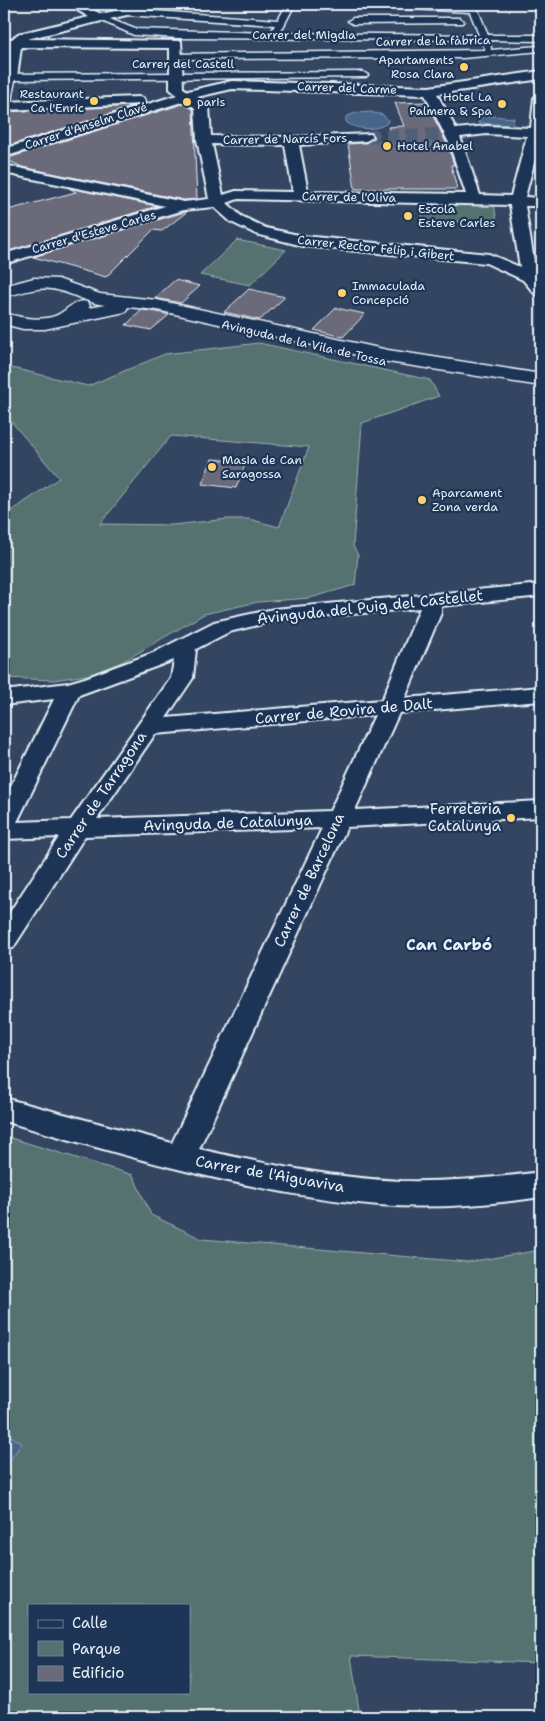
<svg xmlns="http://www.w3.org/2000/svg" width="545" height="1721" font-family="'Shantell Sans',sans-serif">
<style>
.green{fill:#547270;stroke:#9eb2b4;fill-rule:evenodd}
.water{fill:#44658a;stroke:#869db6}
.building{fill:#6a6a7a;stroke:#e8f1f8}
.lines{fill:none;stroke-linecap:round;stroke-linejoin:round}
.minor-tunnel{stroke:#4f5f78;stroke-width:13;stroke-dasharray:13 7;stroke-linecap:butt}
.pedestrian-casing{stroke:#e8f1f8;stroke-width:3}
.minor-casing{stroke:#e8f1f8;stroke-width:4}
.secondary-casing{stroke:#e8f1f8;stroke-width:3}
.pedestrian{fill:#1d3557;fill-rule:evenodd}
.minor{fill:#1d3557;fill-rule:evenodd}
.secondary{fill:#1d3557;fill-rule:evenodd}
.poi-dot{fill:#ffd166;stroke:#1d3557;stroke-width:2}
.labels{text-anchor:middle;dominant-baseline:central;stroke-width:4.5;stroke-linejoin:round;paint-order:stroke}
.far-street-label{font-size:12px;fill:#e8f1f8;stroke:#1d3557}
.far-poi-label{font-size:12px;fill:#e8f1f8;stroke:#1d3557;text-anchor:start}
.street-label{font-size:15px;fill:#e8f1f8;stroke:#1d3557}
.poi-label{font-size:15px;fill:#e8f1f8;stroke:#1d3557;text-anchor:end}
.neighbourhood-label{font-size:16px;font-weight:bold;fill:#e8f1f8;stroke:#1d3557}
</style>
<rect width="100%" height="100%" fill="#344562"/>
<filter id="ink" filterUnits="userSpaceOnUse"><feTurbulence type="fractalNoise" baseFrequency=".02" numOctaves="2"/><feDisplacementMap in="SourceGraphic" scale="10" xChannelSelector="R" yChannelSelector="G"/><feConvolveMatrix kernelMatrix="1 2 1 2 8 2 1 2 1" color-interpolation-filters="sRGB"/></filter>
<g filter="url(#ink)">
<g class="green">
<polygon points="422,202 494,203 497,223 423,221"/>
<polygon points="237,240 286,250 250,285 200,275"/>
<path d="M259 343 430 380 439 396 362 423 353 546 358 555 355 585 310 598 258 602 204 614 124 661 92 674 54 680 4 678V509L13 510 59 478 4 413V366L88 386 165 354ZM171 436 309 447 279 527 249 519H228L173 525 100 524Z"/>
<path d="M4 1136 133 1175 151 1215 202 1239 468 1262 541 1250V1663L351 1656 360 1717H4ZM29 1605H189V1692H29Z"/>
</g>
<g class="water">
<path d="M370 112 383 115 388 120 387 123C376 131 356 130 346 122V117L355 113Z"/>
<polygon points="481,115 514,118 512,125 478,123"/>
<polygon points="4,1432 22,1443 4,1469"/>
</g>
<g class="building">
<polygon points="426,102 448,146 454,165 451,165 457,189 355,189 348,144 394,141 388,127 404,126 395,103"/>
<polygon points="183,104 193,109 197,199 184,200 22,167 5,159"/>
<polygon points="135,106 4,147 4,112"/>
<polygon points="69,188 157,206 9,251 4,249 4,211 76,192"/>
<polygon points="188,211 162,231 153,230 106,277 33,257"/>
<polygon points="175,280 200,286 181,303 155,298"/>
<polygon points="249,289 285,297 260,320 224,312"/>
<polygon points="336,308 365,314 343,337 314,330"/>
<polygon points="142,310 157,312 169,315 151,330 126,325"/>
<polygon points="212,459 246,462 236,488 202,484"/>
</g>
<g class="lines">
<polyline class="minor-tunnel" points="366,137 450,134"/>
<g class="pedestrian-casing">
<g id="pedestrian">
<polygon points="287,4 295,4 280,33 479,35 470,12 373,7 369,4 474,7 478,10 488,35 541,35 541,41 490,40 491,50 539,46 541,47 541,51 463,58 175,59 172,58 172,54 486,50 481,40 178,38 134,35 95,18 102,16 135,29 271,33 275,25 127,15 123,12 127,9 278,20"/>
<polygon points="459,18 464,21 462,23 353,24 348,21 353,18"/>
<polygon points="363,72 368,75 366,77 15,80 10,106 4,109 4,74"/>
</g>
</g>
<g class="minor-casing">
<g id="minor">
<path d="M67 4H81L101 14 146 4H166L164 6 27 39 181 41 183 88 188 91 232 81 429 87 541 71V79L437 94 456 129 487 126 531 128 534 98 541 94V137L525 197 541 198V206H525L536 273H541V296L535 294 523 280 486 263 303 246 256 234 231 222 214 207 183 210 4 264V254L165 206 4 173V165L184 202 209 199 197 140 195 108 185 101 4 157V149L177 95 170 89V48L21 47 17 77 16 80H6L5 77 8 47H4V39H12L18 34 89 17ZM232 89 425 95 449 143 466 194 308 192 299 145 366 141 373 137 371 134 291 137 211 136 209 107 197 97ZM487 134 527 136 511 196 480 195 460 137ZM212 144 285 145 293 192 236 191 223 195ZM238 199 510 205 520 267 489 254 303 236 266 228 241 216 227 203Z"/>
<polygon points="138,97 143,98 145,101 143,104 4,110 4,102"/>
<path d="M541 584V596L441 606V613L405 698 541 687V701L399 713 355 810 541 801V817L347 827 199 1149C265 1164 333 1178 401 1181 448 1182 494 1178 541 1172V1197C488 1205 433 1209 379 1205 251 1194 127 1156 4 1121V1098L172 1143 322 828 85 836 13 948 4 950V921L59 837 4 839V800L54 699 4 705V691L68 683 85 678 153 653 214 622 274 609ZM420 608 382 700 166 718 193 678 196 649 229 632 274 621ZM174 660 171 678 71 820 17 822 79 695ZM375 715 330 811 97 819 155 734Z"/>
</g>
</g>
<g class="secondary-casing">
<path id="secondary" d="M34 278 58 279 100 294 157 300 388 350 541 374V386L388 362 157 310 128 307 125 312 45 329H23L4 324V313C20 317 35 321 52 317 66 314 73 298 87 302L90 306 88 308 105 305C88 303 74 294 57 290 39 285 21 293 4 297V286Z"/>
</g>
<use href="#pedestrian" class="pedestrian"/>
<use href="#minor" class="minor"/>
<use href="#secondary" class="secondary"/>
</g>
</g>
<g class="poi-dot">
<circle cx="464" cy="67" r="5"/>
<circle cx="94" cy="101" r="5"/>
<circle cx="187" cy="102" r="5"/>
<circle cx="502" cy="104" r="5"/>
<circle cx="387" cy="146" r="5"/>
<circle cx="408" cy="216" r="5"/>
<circle cx="342" cy="293" r="5"/>
<circle cx="212" cy="467" r="5"/>
<circle cx="422" cy="500" r="5"/>
<circle cx="511" cy="818" r="5"/>
</g>
<g class="labels">
<g class="far-street-label">
<text x="304" y="35">Carrer del Migdia</text>
<text transform="translate(433 41) rotate(-1)">Carrer de la fàbrica</text>
<text x="183" y="64">Carrer del Castell</text>
<text transform="translate(347 88) rotate(2)">Carrer del Carme</text>
<text transform="translate(86 126) rotate(-18)">Carrer d'Anselm Clavé</text>
<text transform="translate(285 139) rotate(-1)">Carrer de Narcís Fors</text>
<text transform="translate(349 197) rotate(1)">Carrer de l'Oliva</text>
<text transform="translate(94 232) rotate(-16)">Carrer d'Esteve Carles</text>
<text transform="translate(376 248) rotate(6)">Carrer Rector Felip i Gibert</text>
<text transform="translate(304 343) rotate(13)">Avinguda de la Vila de Tossa</text>
</g>
<g class="far-poi-label">
<text x="454" y="60" text-anchor="end">Apartaments<tspan x="454" dy="14">Rosa Clara</tspan></text>
<text x="84" y="94" text-anchor="end">Restaurant<tspan x="84" dy="14">Ca l'Enric</tspan></text>
<text x="492" y="97" text-anchor="end">Hotel La<tspan x="492" dy="14">Palmera &amp; Spa</tspan></text>
<text x="197" y="102">paris</text>
<text x="397" y="146">Hotel Anabel</text>
<text x="418" y="209">Escola<tspan x="418" dy="14">Esteve Carles</tspan></text>
<text x="352" y="286">Immaculada<tspan x="352" dy="14">Concepció</tspan></text>
<text x="222" y="460">Masia de Can<tspan x="222" dy="14">Saragossa</tspan></text>
<text x="432" y="493">Aparcament<tspan x="432" dy="14">Zona verda</tspan></text>
</g>
<g class="street-label">
<text transform="translate(370 607) rotate(-6)">Avinguda del Puig del Castellet</text>
<text transform="translate(344 711) rotate(-5)">Carrer de Rovira de Dalt</text>
<text transform="translate(101 795) rotate(-56)">Carrer de Tarragona</text>
<text transform="translate(228 823) rotate(-2)">Avinguda de Catalunya</text>
<text transform="translate(309 880) rotate(-65)">Carrer de Barcelona</text>
<text transform="translate(270 1174) rotate(10)">Carrer de l'Aiguaviva</text>
</g>
<g class="poi-label">
<text x="501" y="809">Ferreteria<tspan x="501" dy="17">Catalunya</tspan></text>
</g>
<g class="neighbourhood-label">
<text x="449" y="944">Can Carbó</text>
</g>
</g>
<rect width="545" height="1721" fill="none" stroke="#1d3557" stroke-width="20"/>
<rect x="10" y="10" width="525" height="1701" fill="none" stroke="#e8f1f8" stroke-width="2" filter="url(#ink)"/>
<rect x="28" y="1604" width="162" height="90" fill="#1d3557" stroke="#6e8097"/>
<rect x="38" y="1620" width="25" height="8" fill="#1d3557" stroke="#6e8097"/>
<text x="72" y="1628" font-size="15" fill="#e8f1f8">Calle</text>
<rect x="38" y="1641" width="25" height="15" fill="#547270" stroke="#6e8097"/>
<text x="72" y="1654" font-size="15" fill="#e8f1f8">Parque</text>
<rect x="38" y="1666" width="25" height="15" fill="#6a6a7a" stroke="#6e8097"/>
<text x="72" y="1678" font-size="15" fill="#e8f1f8">Edificio</text>
</svg>
